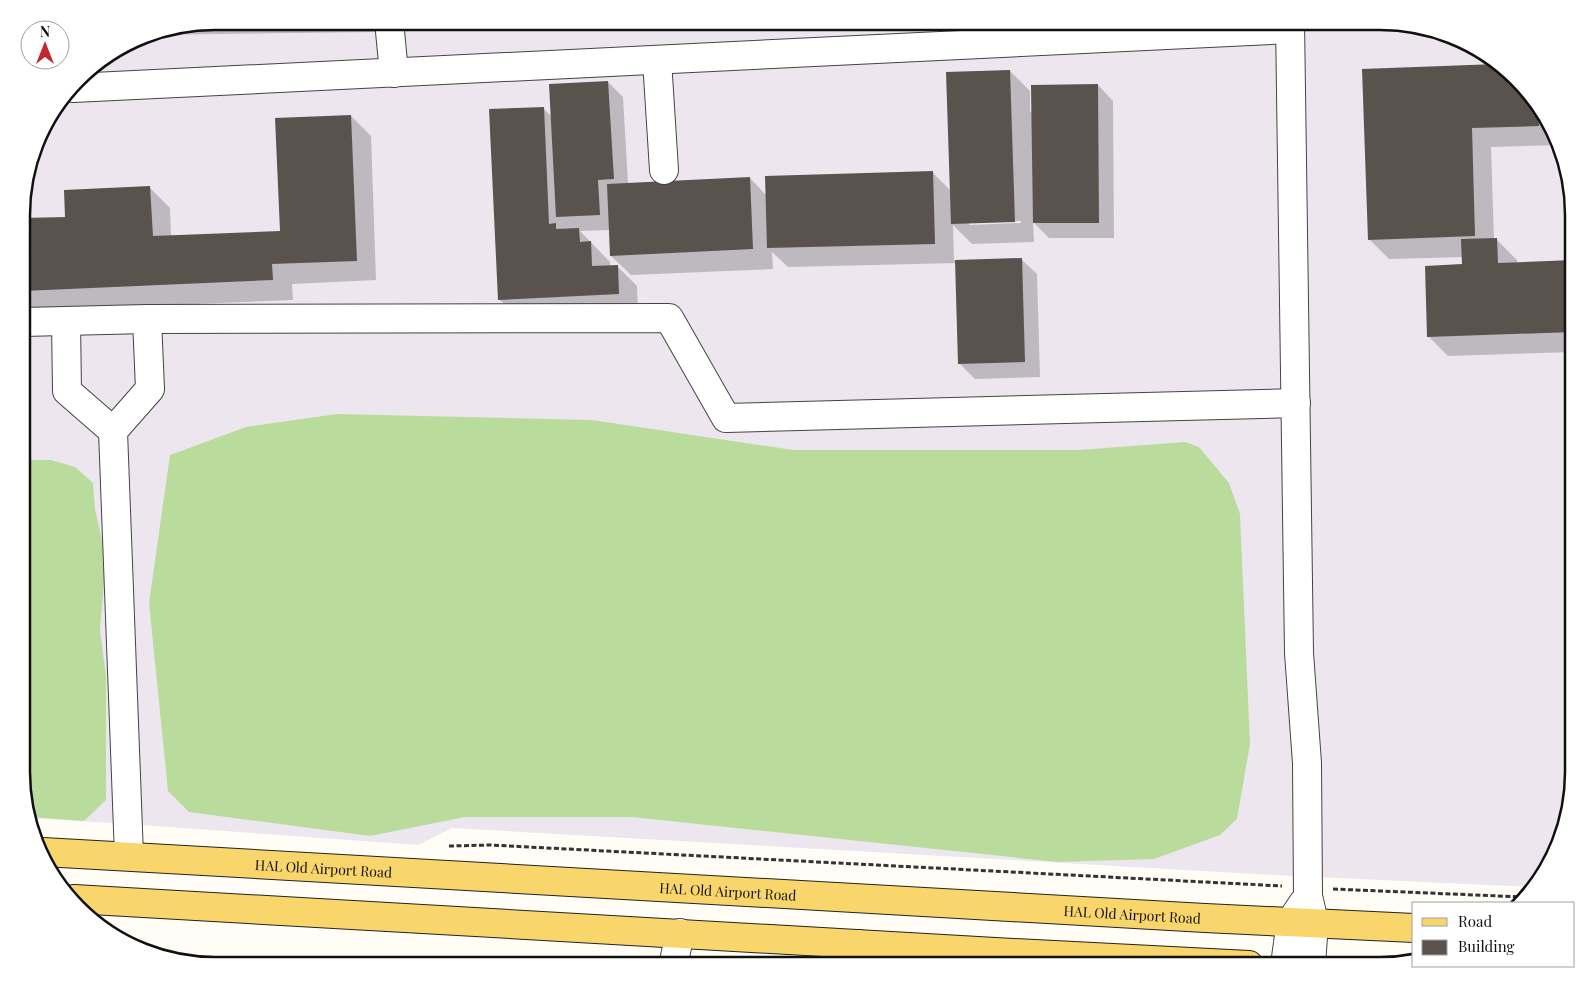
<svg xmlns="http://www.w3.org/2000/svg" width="1595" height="987" font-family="'Playfair Display',serif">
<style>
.industrial{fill:#eee6ef}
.forest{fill:#b9dc9c}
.shadow{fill:#0003;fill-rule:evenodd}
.building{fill:#5a524d}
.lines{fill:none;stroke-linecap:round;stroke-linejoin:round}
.minor-casing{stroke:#444;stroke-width:30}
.major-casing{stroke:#222;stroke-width:30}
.path{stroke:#333;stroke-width:3;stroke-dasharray:5 2.5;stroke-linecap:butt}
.minor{stroke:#fff;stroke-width:28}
.major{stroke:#f9d66b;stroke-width:28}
.labels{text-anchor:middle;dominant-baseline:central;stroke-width:5;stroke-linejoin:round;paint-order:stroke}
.street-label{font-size:14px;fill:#111;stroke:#fff}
.rim{fill:none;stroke:#111;stroke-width:2.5}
</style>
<rect width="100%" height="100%" fill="#fffdf5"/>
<polygon class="industrial" points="215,21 1380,21 1442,31 1487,54 1548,119 1573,203 1573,784 1564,834 1541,879 1533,887 1274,875 452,828 418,845 127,824 31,818 23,797 23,190 41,129 87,70 141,36"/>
<g class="forest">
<polygon points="337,414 592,420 793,450 1079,450 1185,442 1199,447 1229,483 1240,514 1250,744 1237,819 1220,835 1154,859 1057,862 632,817 465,817 370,836 189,812 168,791 149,603 170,455 246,427"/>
<polygon points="23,460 51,460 75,467 93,483 95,509 106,558 100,630 106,676 106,800 84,821 31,817 23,797"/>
</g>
<g class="shadow">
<polygon points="215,21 375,21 376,32 144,35"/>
<polygon points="505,21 594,21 593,28 510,26"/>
<polygon points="1498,65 1548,119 1556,145 1491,147 1494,240 1497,240 1517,260 1517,264 1572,262 1573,263 1573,352 1448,356 1428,336 1463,266 1463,257 1389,259 1369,239"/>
<path d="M1010 71 1030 91V112L1098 85 1113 101 1114 238H1049L1033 222 1034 242 972 244 953 225 954 261 1021 259 1037 274 1040 377 975 379 960 364 957 263 788 267 772 252 773 269 631 275 611 256 610 230 580 231 610 262V266H617L637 286 638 314 519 319 499 299 543 108 552 117 608 82 623 97 628 184 750 178 766 195 933 173 951 191ZM1021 221V223L969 225V222Z"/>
<polygon points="351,116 371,136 376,280 292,284 293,300 23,311 23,220 67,218 150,188 170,208 171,237 281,233"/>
</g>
<g class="building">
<polygon points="1497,64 1538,108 1539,126 1472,128 1475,236 1368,240 1362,69"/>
<polygon points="1010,70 1015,222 951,224 946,72"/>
<polygon points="608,81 614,179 598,180 600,215 556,217 549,84"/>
<polygon points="1098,84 1099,223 1033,223 1031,85"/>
<polygon points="544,107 549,224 556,223 556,229 579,228 580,242 591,241 592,266 618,265 619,294 498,300 489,109"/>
<polygon points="351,115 357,261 272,264 273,280 23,291 23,218 65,217 64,190 150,186 153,236 280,231 275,118"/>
<polygon points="933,171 935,244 767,248 765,176"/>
<polygon points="750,177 753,249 610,256 607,184"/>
<polygon points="1497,238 1498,263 1573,260 1573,332 1427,337 1425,266 1462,264 1461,239"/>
<polygon points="1022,258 1025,362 958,364 955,260"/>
<polygon points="509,960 529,965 529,966 507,966"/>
</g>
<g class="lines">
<g class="minor-casing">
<g id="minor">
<polyline points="389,21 394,73"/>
<polyline points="1290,21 1299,653 1307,763 1308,896 1314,922 1311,965"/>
<polyline points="657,60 664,170"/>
<polyline points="73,88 1290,29"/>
<polyline points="66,321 67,391 113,431"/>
<polyline points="23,322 147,319 669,318 726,418 1296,403"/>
<polyline points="129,856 113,431 150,389 147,319"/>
<polyline points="1285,965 1291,921 1303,903"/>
<polyline points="673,966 680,933"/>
<polyline points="856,966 858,944"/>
</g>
</g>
<g class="major-casing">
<g id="major">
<path id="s1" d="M43 852 1205 918 1414 928"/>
<polyline points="74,899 995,952 1249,965"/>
</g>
</g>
<g class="path">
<polyline points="449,846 490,845 1282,886"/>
<polyline points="1333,889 1523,897"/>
</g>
<use href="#minor" class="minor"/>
<use href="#major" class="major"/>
</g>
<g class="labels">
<g class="street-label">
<text stroke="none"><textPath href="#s1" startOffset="281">HAL Old Airport Road</textPath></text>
<text stroke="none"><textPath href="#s1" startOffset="686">HAL Old Airport Road</textPath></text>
<text stroke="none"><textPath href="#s1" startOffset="1091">HAL Old Airport Road</textPath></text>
</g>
</g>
<path d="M0 0H1595V987H0ZM215 30H1380A185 185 0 0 1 1565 215V772A185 185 0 0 1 1380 957H215A185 185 0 0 1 30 772V215A185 185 0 0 1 215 30Z" fill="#fff" fill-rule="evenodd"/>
<path class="rim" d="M215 30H1380A185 185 0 0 1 1565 215V772A185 185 0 0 1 1380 957H215A185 185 0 0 1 30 772V215A185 185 0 0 1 215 30Z"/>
<rect x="1412" y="902" width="162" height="65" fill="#ffffff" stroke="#a0a0a0"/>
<rect x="1422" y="918" width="25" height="8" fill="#f9d66b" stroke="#a0a0a0"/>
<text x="1458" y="927" font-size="15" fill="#111111">Road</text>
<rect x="1422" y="940" width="25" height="15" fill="#5a524d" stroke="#a0a0a0"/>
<text x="1458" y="952" font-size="15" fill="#111111">Building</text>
<g transform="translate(45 45)"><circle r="24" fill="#ffffff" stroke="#a0a0a0"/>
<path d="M0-4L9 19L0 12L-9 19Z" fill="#c4262e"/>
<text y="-8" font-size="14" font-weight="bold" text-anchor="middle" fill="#111111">N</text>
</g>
</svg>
